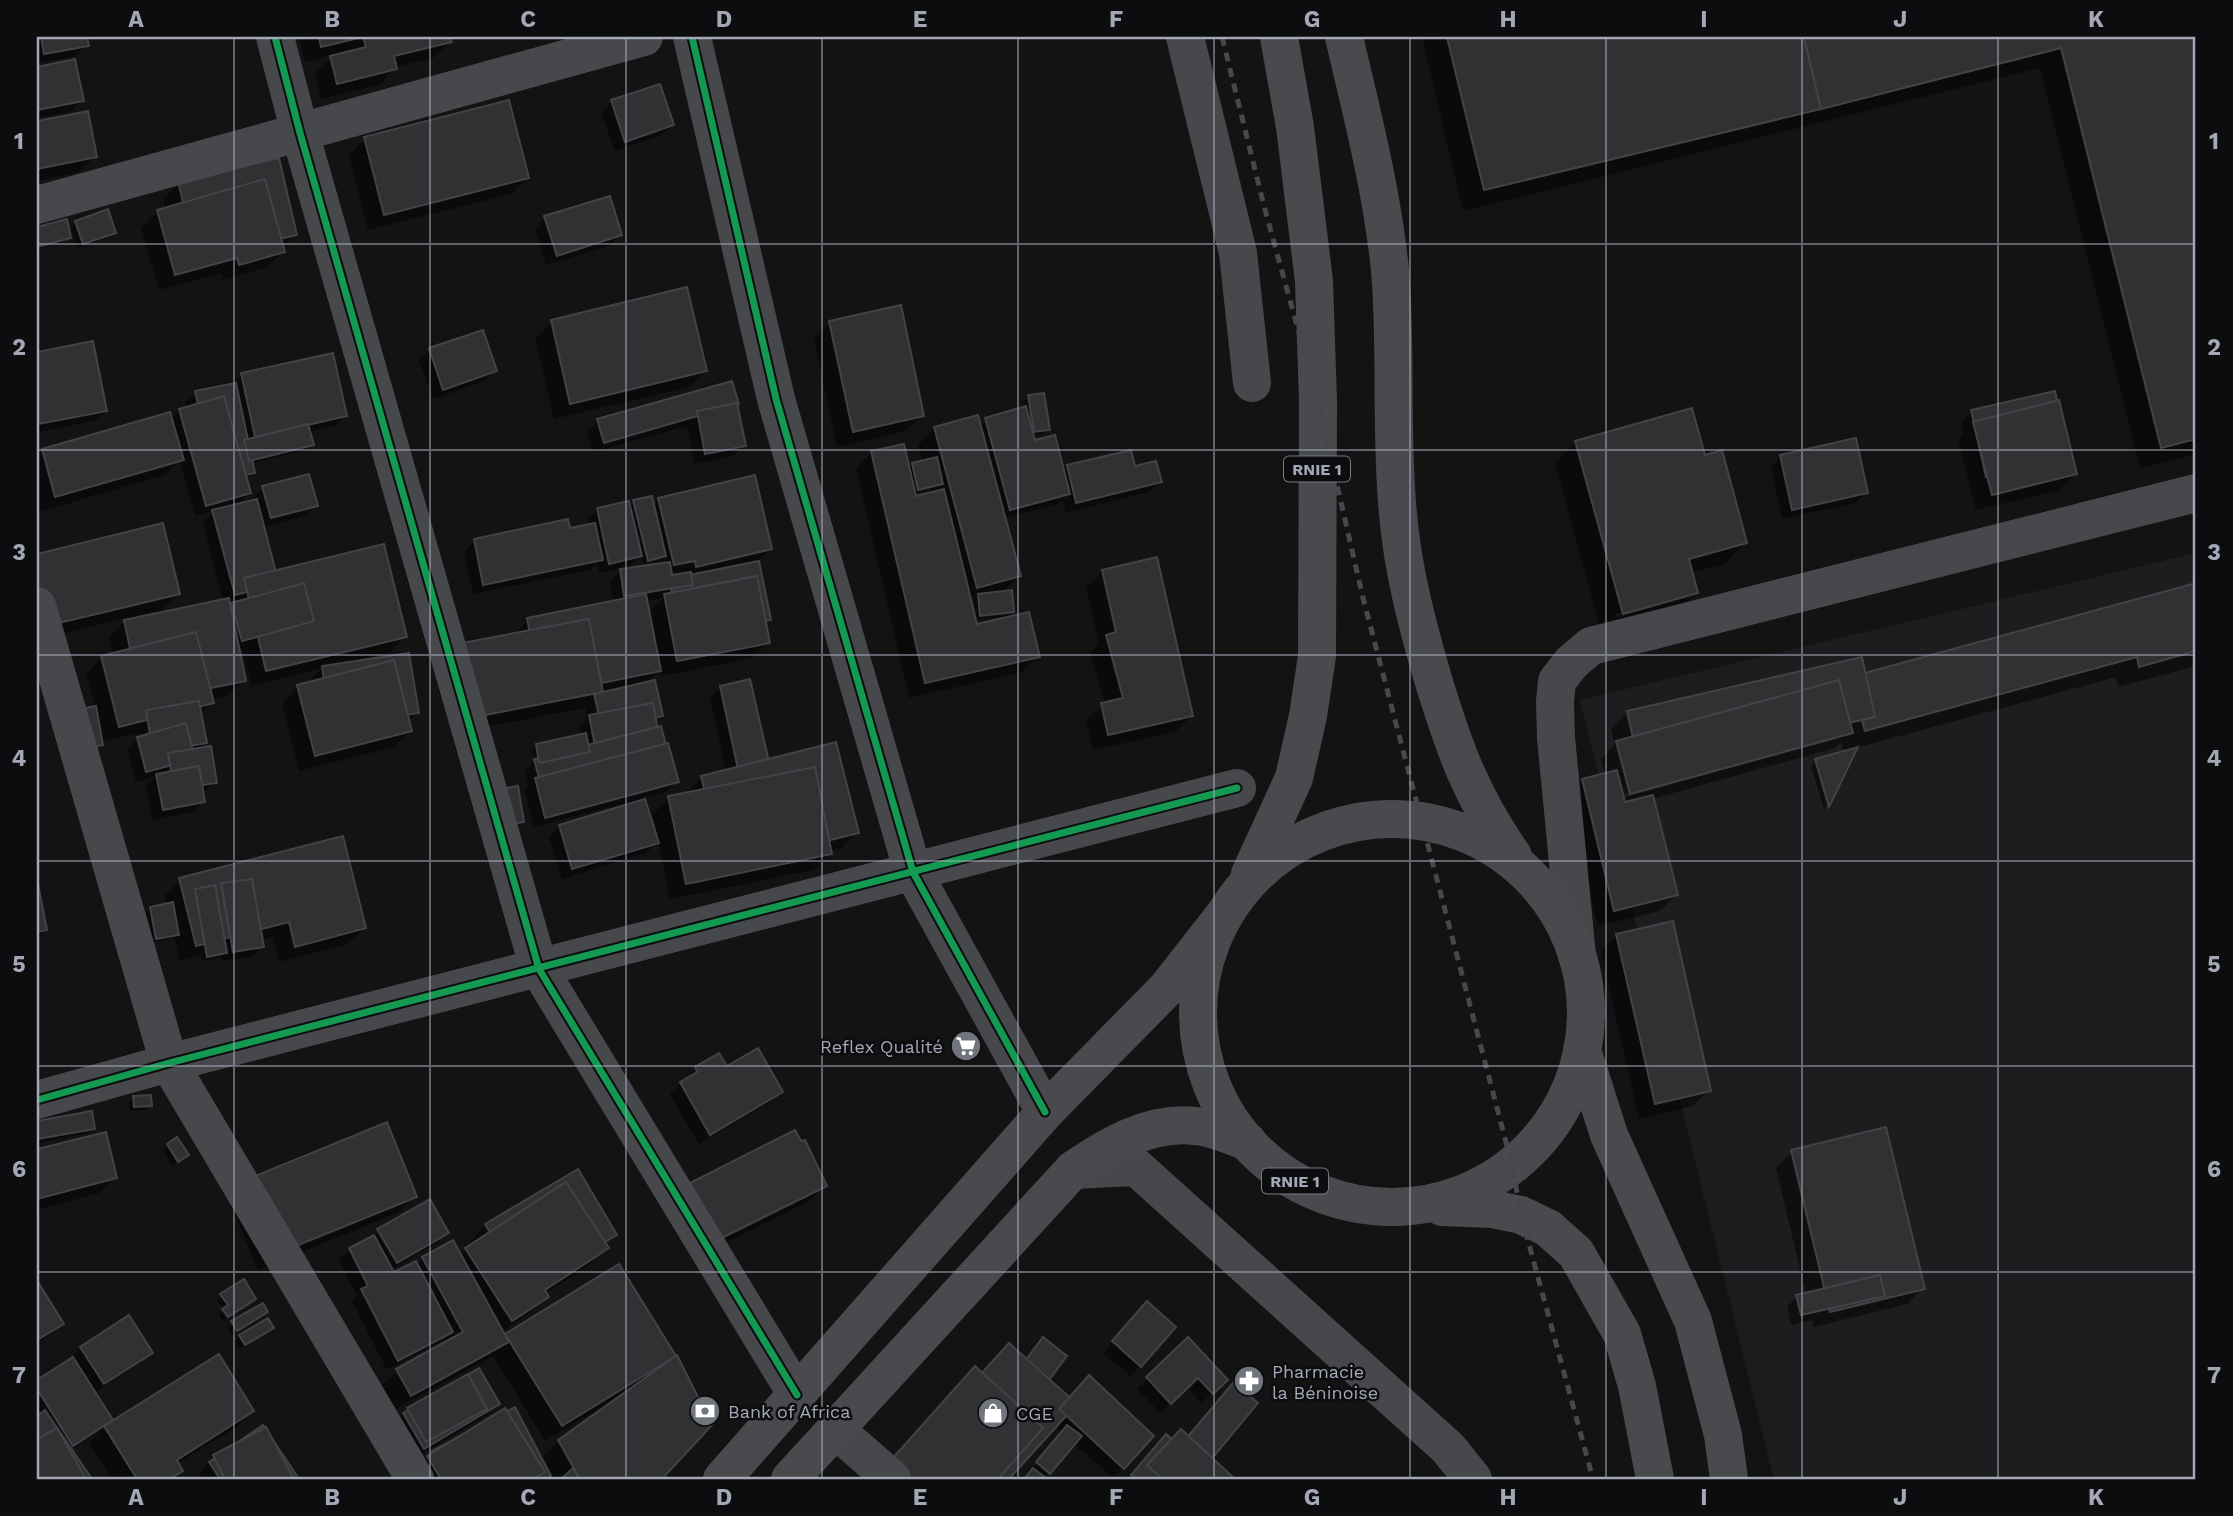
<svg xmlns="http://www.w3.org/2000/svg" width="2233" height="1516" font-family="'Work Sans',sans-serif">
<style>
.built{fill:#1d1d1f}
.shadow{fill:#0007;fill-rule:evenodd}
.building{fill:#313133;stroke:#414347;stroke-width:2}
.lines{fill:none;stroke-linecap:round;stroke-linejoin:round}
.minor{stroke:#47484c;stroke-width:38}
.major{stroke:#4a4a4e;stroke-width:38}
.highway{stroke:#494a4e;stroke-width:38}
.rail{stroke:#47484b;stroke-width:5;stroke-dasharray:9 7;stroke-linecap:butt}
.cycleway-casing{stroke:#0d0d0f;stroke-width:11}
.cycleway{stroke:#139951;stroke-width:7}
.grid{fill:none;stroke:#a2a8b6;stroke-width:2;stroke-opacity:0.55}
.labels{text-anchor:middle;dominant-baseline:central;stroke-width:5;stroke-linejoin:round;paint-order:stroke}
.shield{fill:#0d0d0f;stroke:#757a84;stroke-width:2}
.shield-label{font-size:16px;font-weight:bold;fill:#a2a8b6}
.poi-label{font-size:18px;fill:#a2a8b6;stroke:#0d0d0f;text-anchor:start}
.neatline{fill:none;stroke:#a2a8b6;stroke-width:2.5}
.grid-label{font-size:23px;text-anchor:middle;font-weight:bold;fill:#a2a8b6}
</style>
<rect width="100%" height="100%" fill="#131313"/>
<polygon class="built" points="2196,553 2196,1479 1774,1479 1580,700"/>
<g class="shadow">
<polygon points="37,37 85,37 87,45 76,56 37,63"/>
<polygon points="299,37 448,37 450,42 433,58 395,67 379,85 321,99 315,74 333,55 305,62"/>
<polygon points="1422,37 2196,37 2196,454 2140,468 2040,68 1463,211"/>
<polygon points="74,61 82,100 72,111 37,118 37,69"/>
<polygon points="612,102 672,125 661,135 615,151 601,113"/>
<polygon points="87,113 95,156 79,172 37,181 37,123"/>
<polygon points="365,139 527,178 511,194 368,230 349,155"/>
<polygon points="179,183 295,234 282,247 283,251 267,267 223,280 221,273 159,290 141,228 157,212 166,209 163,199"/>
<polygon points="545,218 620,235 609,246 546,265 535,229"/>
<polygon points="65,221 69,238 64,242 37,249 37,229"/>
<polygon points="76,222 114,232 109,237 78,248 71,227"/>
<polygon points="552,322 705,371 689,387 554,419 535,338"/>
<polygon points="830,323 922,415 906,431 837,447 814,339"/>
<polygon points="91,343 105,411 94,421 37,432 37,354"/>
<polygon points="430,350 495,370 485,381 433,399 419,360"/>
<polygon points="242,375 345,416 335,426 309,432 312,445 307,450 251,463 253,472 246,480 249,493 235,506 253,502 253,498 263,488 316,506 305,516 262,527 274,573 405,636 389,653 361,659 417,712 408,721 410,731 394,747 299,771 282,703 298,687 313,683 312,678 322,668 251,686 242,648 237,649 244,680 228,696 211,700 212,702 200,714 205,742 198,750 215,782 202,793 203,801 193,812 152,820 146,786 156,776 136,782 127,749 138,739 138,733 101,742 96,750 95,708 86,674 102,657 113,655 109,637 129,617 37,640 37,555 162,525 178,593 162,610 136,616 136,619 223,601 203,523 216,510 195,515 180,461 165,475 39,512 37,503 37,456 42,451 170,420 180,410 187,408 185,403 196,392 232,385"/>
<path d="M1029 397 1048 429 1043 434 1032 436 1034 442 1063 472 1068 467 1133 468 1160 482 1149 492 1066 513 1062 500 1058 504 1003 519 1019 576 1001 593 1013 612 1005 619 1038 656 1022 672 909 698 856 468 872 452 908 469 913 465 923 462 918 445 935 428 979 426 986 419 1025 408 1024 402ZM930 489 932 494 914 498 913 493ZM973 599 975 610 972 611 970 600ZM1004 617 1005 619 976 626 975 620Z"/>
<polygon points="736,405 744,445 733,456 695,464 687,426 593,452 587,432 598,421"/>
<polygon points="1972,412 2075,474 2059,490 1976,510 1958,440 1964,434 1961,422"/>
<path d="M1576 442 1704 457 1745 543 1724 564 1691 573 1696 592 1675 614 1602 634 1555 463ZM1674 598V602L1615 618 1614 614Z"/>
<polygon points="1781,456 1866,493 1855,503 1782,519 1771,467"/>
<path d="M659 500 771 548 758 561 769 620 765 623 769 642 752 658 662 676 660 670 646 684 661 715 655 721 677 782 666 792 643 798 654 834H657L653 814 669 798 684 795 702 778 726 772 710 698 720 688 767 761 857 832 841 848 829 851 830 854 813 870 670 899 658 841 646 853 562 879 549 837 560 826 630 805 629 802 534 827 525 791 528 787 525 771 534 762 532 750 537 745 581 736 579 728 587 719 585 708 454 733 512 636 528 620 614 602 610 582 624 568 599 573 597 564 590 570 473 594 464 552 475 541 588 526 587 520 598 509 629 507 634 502 653 506ZM641 555 643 564 653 562 654 566 626 570ZM663 598 648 613 646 601Z"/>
<polygon points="1103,571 1191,716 1175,732 1093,750 1086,720 1105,704 1090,653 1099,644 1086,587"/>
<path d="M2196 584V666L2118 687 2116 677 1856 748 1824 809 1811 766 1816 761 1844 753 1841 742 1835 748 1652 799 1676 895 1660 911 1598 926 1566 797 1583 780 1605 775 1601 759 1615 744 1611 729 1628 712 1864 675ZM1841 734 1836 739 1622 798V794Z"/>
<polygon points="180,880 364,928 348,944 279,962 273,937 261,940 262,946 251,957 222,961 222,957 202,961 201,955 180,961 174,938 152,943 146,913 151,908 166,905 164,896"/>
<polygon points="37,888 46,929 37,938"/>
<polygon points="1617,935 1709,1090 1693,1106 1639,1119 1601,952"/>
<polygon points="727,1068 781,1091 770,1102 699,1144 670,1094 696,1069"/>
<polygon points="133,1098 151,1106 146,1110 130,1111 129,1103"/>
<polygon points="91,1113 93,1128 89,1133 37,1143 37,1123"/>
<polygon points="105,1134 115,1177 99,1193 37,1210 37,1151"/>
<polygon points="177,1139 187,1155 172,1166 163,1150"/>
<polygon points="800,1144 825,1185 809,1201 695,1258"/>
<polygon points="1792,1152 1923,1288 1907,1304 1814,1327 1812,1320 1791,1325 1787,1307 1797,1296 1806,1294 1776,1168"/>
<polygon points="415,1196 399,1212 258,1270 228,1198"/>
<polygon points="486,1225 614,1234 604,1245 606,1248 590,1264 545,1294 547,1296 531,1312 501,1332 504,1337 619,1266 675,1356 710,1424 660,1479 555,1479 543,1458 540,1460 549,1475 545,1479 416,1479 417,1468 433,1452 540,1459 559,1441 600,1411 599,1409 545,1441 493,1356 394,1410 381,1386 398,1370 445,1344 443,1340 387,1370 352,1301 357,1296 339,1260 350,1250 369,1239 379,1230 447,1233 436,1243 390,1270 393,1275 416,1266 423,1259 460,1256 472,1245 470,1242"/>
<polygon points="38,1285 61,1324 51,1334 37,1343"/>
<polygon points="222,1296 254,1299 222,1321 219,1315 224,1310 217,1300"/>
<polygon points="266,1312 232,1335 227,1328 232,1323"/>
<polygon points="1137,1314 1140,1365 1130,1376 1103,1353"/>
<polygon points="272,1328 240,1348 235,1341 240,1336"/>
<polygon points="1187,1340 1215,1391 1201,1403 1187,1387 1160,1413 1137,1389"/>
<polygon points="81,1348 150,1352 140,1363 94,1393 111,1419 105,1428 218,1356 252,1411 236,1427 177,1464 180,1470 172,1479 112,1479 89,1444 101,1430 70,1450 89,1479 37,1479 37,1382 71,1360 70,1359"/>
<polygon points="981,1374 1047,1380 1123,1468 1113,1478 1074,1443 1044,1478 1025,1479 1062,1432 1055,1426 1007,1479 874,1479 959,1384"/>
<polygon points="498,1404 487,1415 413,1459 397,1420 408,1409"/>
<polygon points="263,1428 297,1479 203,1479 199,1474 214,1456"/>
<polygon points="1166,1436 1171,1441 1210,1458 1232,1479 1128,1479"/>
</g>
<g class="building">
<polygon points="41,37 87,37 89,46 44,54"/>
<polygon points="319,37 450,37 452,42 394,56 397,69 337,84 330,56 366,47 363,37 321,47"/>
<polygon points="1447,37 1804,37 1821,109 1484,190"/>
<polygon points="1804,37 2196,37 2196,439 2161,448 2061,48 1821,109"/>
<polygon points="75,59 84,101 37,110 37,67"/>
<polygon points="660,84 674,125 625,142 611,100"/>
<polygon points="509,100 529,178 384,215 364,137"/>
<polygon points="88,111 97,157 37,169 37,121"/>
<polygon points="279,158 297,235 263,243 261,234 194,249 178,181"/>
<polygon points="265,179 285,252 239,265 237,258 175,275 157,210"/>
<polygon points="610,196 622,235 557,256 544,216"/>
<polygon points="108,209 116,233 83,244 75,221"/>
<polygon points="67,219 71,238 37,247 37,227"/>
<polygon points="687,287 707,371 570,404 551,320"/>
<polygon points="901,305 924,416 853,432 829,321"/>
<polygon points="483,330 497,371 443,390 429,348"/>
<polygon points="93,341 107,411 38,424 37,352"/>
<polygon points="333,353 347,416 255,437 241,373"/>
<polygon points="732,381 739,404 604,443 597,419"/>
<polygon points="236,383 255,473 215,481 195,391"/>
<polygon points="2055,391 2069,458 1986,477 1971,410"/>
<polygon points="1044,393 1050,430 1034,432 1028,395"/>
<polygon points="224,396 251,493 206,506 179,409"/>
<polygon points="2059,400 2077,474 1992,495 1973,422"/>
<polygon points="737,403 746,446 705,454 697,411"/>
<polygon points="1026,406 1035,440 1055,435 1070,494 1010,510 985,418"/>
<polygon points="1692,408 1705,455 1722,450 1747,543 1689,559 1698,593 1623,614 1575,441"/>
<polygon points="170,412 184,460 55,497 42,449"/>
<polygon points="978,415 1021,576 977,588 934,427"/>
<polygon points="308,424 314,445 249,461 244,440"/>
<polygon points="1856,438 1868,493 1792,510 1780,455"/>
<polygon points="904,444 916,496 944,489 977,624 1029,612 1040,657 925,683 871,451"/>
<polygon points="1131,450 1135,466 1156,461 1162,482 1076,503 1067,465"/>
<polygon points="937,457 943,484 918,490 912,463"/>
<polygon points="309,474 318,506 271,518 262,486"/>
<polygon points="755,475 772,549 696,567 695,561 674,565 658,498"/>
<polygon points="652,496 666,556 648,561 633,500"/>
<polygon points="257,499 279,584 235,595 212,510"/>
<polygon points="629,501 642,556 609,564 597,508"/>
<polygon points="568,519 570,528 595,523 603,560 483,585 474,539"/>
<polygon points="163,523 180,594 42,627 37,604 37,554"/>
<polygon points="384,544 407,637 266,671 244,578"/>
<polygon points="1157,557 1193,716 1108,735 1101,703 1123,698 1106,635 1116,632 1102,570"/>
<polygon points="759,561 771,620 681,638 669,579"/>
<polygon points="670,562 672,575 691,572 693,585 624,596 620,569"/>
<polygon points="757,576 770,643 677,661 664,594"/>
<polygon points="304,583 314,621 242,641 231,603"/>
<polygon points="2196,583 2196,651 2139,667 2137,657 1865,731 1850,677"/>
<polygon points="1012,590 1014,612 980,616 978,594"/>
<polygon points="646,594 661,671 542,695 527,618"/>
<polygon points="229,598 246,681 141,702 124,620"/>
<polygon points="589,619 603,692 470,718 457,644"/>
<polygon points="196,632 214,703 119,727 101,656"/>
<polygon points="409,653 419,713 331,727 322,666"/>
<polygon points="1862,657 1875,717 1640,770 1627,711"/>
<polygon points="394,660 412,731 315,756 297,685"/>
<polygon points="750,679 769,762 738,769 720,686"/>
<polygon points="655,680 663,716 602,728 594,694"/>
<polygon points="1839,680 1853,733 1630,794 1616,741"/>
<polygon points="199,701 207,743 153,752 146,710"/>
<polygon points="653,703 659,737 596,751 589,715"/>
<polygon points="96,706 103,745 82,749 75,710"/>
<polygon points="186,723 195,759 146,772 137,737"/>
<polygon points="661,726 671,764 544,797 534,759"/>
<polygon points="586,733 590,752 539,763 536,744"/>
<polygon points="836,742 859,833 724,866 701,776"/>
<polygon points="668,743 679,782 545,818 535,778"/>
<polygon points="211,746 217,783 174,789 168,753"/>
<polygon points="1858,747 1829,807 1815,759"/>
<polygon points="199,766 205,802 163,810 156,774"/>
<polygon points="815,767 832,854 686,884 668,796"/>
<polygon points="1617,770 1625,802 1653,795 1678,895 1614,911 1582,779"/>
<polygon points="518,786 524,822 500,826 494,790"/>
<polygon points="645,799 659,843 572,869 559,825"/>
<polygon points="343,836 366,928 295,947 289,922 196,946 179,878"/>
<polygon points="37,879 47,930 37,932"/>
<polygon points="252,879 264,947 233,952 221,883"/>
<polygon points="215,885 227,953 207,957 195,889"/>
<polygon points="173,902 179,935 156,939 150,907"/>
<polygon points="1673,921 1711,1091 1655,1104 1616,934"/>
<polygon points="758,1048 783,1092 710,1135 680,1082 697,1072 695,1067 719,1053 727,1066"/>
<polygon points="151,1095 152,1106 134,1107 133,1096"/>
<polygon points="92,1111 95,1129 37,1139 37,1121"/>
<polygon points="387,1122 417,1197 274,1255 243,1181"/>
<polygon points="1886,1127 1925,1289 1830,1312 1791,1150"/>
<polygon points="795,1130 801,1141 805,1140 827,1186 712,1243 684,1186"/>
<polygon points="106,1132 117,1178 37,1199 37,1149"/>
<polygon points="177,1137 189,1155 178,1162 167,1144"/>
<polygon points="578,1169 617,1235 524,1289 485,1224"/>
<polygon points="566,1182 609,1248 545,1290 549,1297 512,1321 465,1248"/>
<polygon points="430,1199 449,1233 397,1263 377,1229"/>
<polygon points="374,1235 394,1272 416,1261 453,1332 398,1361 361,1289 368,1286 349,1248"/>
<polygon points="453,1240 509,1342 411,1396 396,1369 463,1332 422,1257"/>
<polygon points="619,1264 676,1356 562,1426 505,1334"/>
<polygon points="1880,1275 1885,1296 1801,1315 1796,1295"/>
<polygon points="244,1279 256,1299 228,1317 222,1309 228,1305 220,1294"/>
<polygon points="38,1282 64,1324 37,1340 37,1283"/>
<polygon points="1147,1301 1176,1327 1141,1367 1112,1341"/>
<polygon points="263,1303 268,1312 237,1331 231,1321"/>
<polygon points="129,1315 153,1353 104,1384 80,1347"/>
<polygon points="268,1318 274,1328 245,1345 239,1335"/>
<polygon points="1043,1337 1067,1356 1049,1380 1025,1361"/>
<polygon points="1188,1337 1228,1380 1213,1394 1198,1378 1171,1404 1146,1377"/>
<polygon points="1009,1343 1077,1404 1009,1479 953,1479 916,1446"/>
<polygon points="219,1354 254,1411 177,1460 183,1471 169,1479 137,1479 104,1426"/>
<polygon points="677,1355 712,1425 662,1479 580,1479 558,1440"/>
<polygon points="73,1357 113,1420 73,1446 37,1389 37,1380"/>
<polygon points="975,1366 1043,1428 998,1479 896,1479 884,1468"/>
<polygon points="479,1368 500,1404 424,1449 403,1413"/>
<polygon points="468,1374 487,1409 426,1442 407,1408"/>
<polygon points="1089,1375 1154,1436 1124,1469 1059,1409"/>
<polygon points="1233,1383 1258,1403 1195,1479 1136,1479 1131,1475 1166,1434 1180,1446"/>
<polygon points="515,1407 551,1476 544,1479 447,1479 432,1451"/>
<polygon points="505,1408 545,1472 533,1479 441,1479 427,1456"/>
<polygon points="45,1410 92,1479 37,1479 37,1416"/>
<polygon points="263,1425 299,1479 220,1479 209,1462"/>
<polygon points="1067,1425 1082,1436 1050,1474 1036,1462"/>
<polygon points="266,1427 294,1479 225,1479 213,1455"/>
<polygon points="57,1428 86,1479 37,1479 37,1439"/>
<polygon points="1181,1429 1235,1479 1162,1479 1147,1465"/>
<polygon points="573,1468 579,1479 561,1479"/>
<polygon points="1033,1468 1046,1478 1044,1479 1024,1479"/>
</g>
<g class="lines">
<g class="minor">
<polyline points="275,37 300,133 539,969 797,1395"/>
<polyline points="692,37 776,399 913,872 1045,1112"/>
<polyline points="1185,37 1238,253 1252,383"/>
<polyline points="37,205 644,37"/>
<polyline points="37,606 169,1063 415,1479"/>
<polyline points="1577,956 1556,738 1555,701 1557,681 1572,662 1591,646 2196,493"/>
<polyline points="37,1100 169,1063 1237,788"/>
<polyline points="1073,1170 1136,1167 1448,1448 1473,1479"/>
<polyline points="835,1429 892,1479"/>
</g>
<g class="major">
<polyline points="722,1479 1045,1112 1167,988 1225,914"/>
<path d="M790 1479 1073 1170C1108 1146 1150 1121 1195 1126 1213 1127 1231 1136 1248 1142"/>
</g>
<g class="highway">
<path d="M1344 37C1362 114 1382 191 1390 270 1397 351 1390 433 1398 514 1403 571 1417 624 1433 679 1454 748 1471 796 1513 856"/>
<circle cx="1392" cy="1013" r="194"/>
<polyline points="1250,874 1294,778 1308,716 1317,656 1318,402 1314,281 1295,127 1279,37"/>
<polyline points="1582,1050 1609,1135 1693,1321 1723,1435 1729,1479"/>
<polyline points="1442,1207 1492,1209 1521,1215 1548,1228 1576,1253 1622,1334 1637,1386 1655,1479"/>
</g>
<polyline class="rail" points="1222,37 1264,206 1318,402 1363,598 1512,1165 1521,1215 1593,1479"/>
<g class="cycleway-casing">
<g id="cycleway">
<polyline points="275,37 300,133 539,969 797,1395"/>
<polyline points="692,37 776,399 913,872 1045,1112"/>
<polyline points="37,1100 169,1063 1237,788"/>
</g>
</g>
<use href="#cycleway" class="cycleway"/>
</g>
<path class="grid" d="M234 37V1479M430 37V1479M626 37V1479M822 37V1479M1018 37V1479M1214 37V1479M1410 37V1479M1606 37V1479M1802 37V1479M1998 37V1479M37 244H2196M37 450H2196M37 655H2196M37 861H2196M37 1066H2196M37 1272H2196"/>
<defs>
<g id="supermarket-disc" transform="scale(1.575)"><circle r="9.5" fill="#70747d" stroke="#0d0d0f"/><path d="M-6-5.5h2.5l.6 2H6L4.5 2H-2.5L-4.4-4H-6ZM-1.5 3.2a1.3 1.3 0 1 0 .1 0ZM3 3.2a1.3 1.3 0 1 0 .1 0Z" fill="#fff"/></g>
<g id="pharmacy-disc" transform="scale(1.575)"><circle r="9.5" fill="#70747d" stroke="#0d0d0f"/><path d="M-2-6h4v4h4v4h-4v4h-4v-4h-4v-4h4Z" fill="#fff"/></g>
<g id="bank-disc" transform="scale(1.575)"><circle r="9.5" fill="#70747d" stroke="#0d0d0f"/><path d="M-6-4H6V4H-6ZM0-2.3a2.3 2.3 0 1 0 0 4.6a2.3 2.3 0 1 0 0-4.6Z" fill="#fff"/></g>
<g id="shop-disc" transform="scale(1.575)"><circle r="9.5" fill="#70747d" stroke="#0d0d0f"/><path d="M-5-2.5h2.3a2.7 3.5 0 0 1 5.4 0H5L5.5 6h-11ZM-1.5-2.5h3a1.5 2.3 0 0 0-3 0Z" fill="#fff"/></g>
</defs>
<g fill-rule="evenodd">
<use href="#supermarket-disc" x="966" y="1046"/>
<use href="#pharmacy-disc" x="1249" y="1381"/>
<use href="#bank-disc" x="705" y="1411"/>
<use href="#shop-disc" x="993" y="1413"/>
</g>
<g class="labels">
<g class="shield">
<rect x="1284" y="456.5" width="66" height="25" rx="5"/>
<rect x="1262" y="1168.5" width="66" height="25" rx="5"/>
</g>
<g class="shield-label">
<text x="1317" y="469">RNIE 1</text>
<text x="1295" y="1181">RNIE 1</text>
</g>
<g class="poi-label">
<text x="943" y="1046" text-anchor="end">Reflex Qualité</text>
<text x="1272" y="1371">Pharmacie<tspan x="1272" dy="21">la Béninoise</tspan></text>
<text x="728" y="1411">Bank of Africa</text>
<text x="1016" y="1413">CGE</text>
</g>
</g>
<rect width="2233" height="1516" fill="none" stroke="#0d0d0f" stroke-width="77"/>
<rect x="38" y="38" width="2156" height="1440" class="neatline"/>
<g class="grid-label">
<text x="136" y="27">A</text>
<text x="332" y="27">B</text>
<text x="528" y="27">C</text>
<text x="724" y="27">D</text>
<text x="920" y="27">E</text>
<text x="1116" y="27">F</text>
<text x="1312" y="27">G</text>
<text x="1508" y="27">H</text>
<text x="1704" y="27">I</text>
<text x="1900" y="27">J</text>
<text x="2096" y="27">K</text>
<text x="19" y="149">1</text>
<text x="2214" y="149">1</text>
<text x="19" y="355">2</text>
<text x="2214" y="355">2</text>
<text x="19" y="560">3</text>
<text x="2214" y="560">3</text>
<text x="19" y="766">4</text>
<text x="2214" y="766">4</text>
<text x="19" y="972">5</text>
<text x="2214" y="972">5</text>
<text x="19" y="1177">6</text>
<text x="2214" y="1177">6</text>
<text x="19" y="1383">7</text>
<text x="2214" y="1383">7</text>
<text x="136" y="1505">A</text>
<text x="332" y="1505">B</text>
<text x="528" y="1505">C</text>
<text x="724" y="1505">D</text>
<text x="920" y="1505">E</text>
<text x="1116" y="1505">F</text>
<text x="1312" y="1505">G</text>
<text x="1508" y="1505">H</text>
<text x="1704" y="1505">I</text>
<text x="1900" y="1505">J</text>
<text x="2096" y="1505">K</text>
</g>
</svg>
